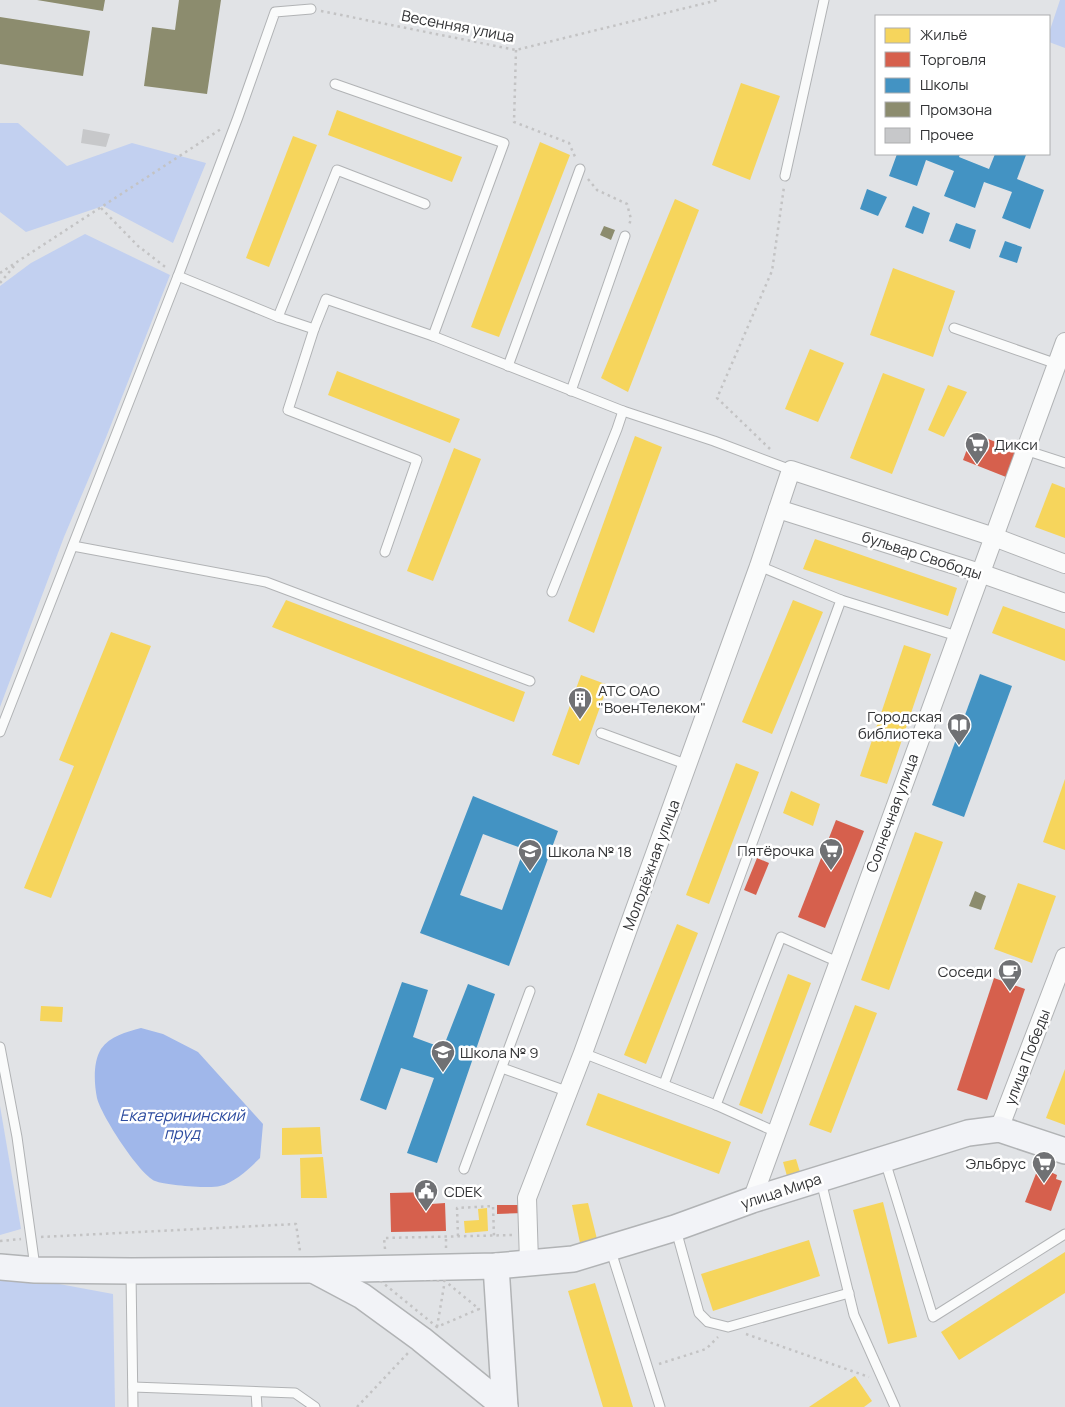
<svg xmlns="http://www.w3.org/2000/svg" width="1065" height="1407" font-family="Manrope,sans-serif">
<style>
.green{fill:#c2d0f0}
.water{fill:#a0b7ea}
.homes{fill:#f6d55c}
.shops{fill:#d6604d}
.schools{fill:#4393c3;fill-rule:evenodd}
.industry{fill:#8c8c6e}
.building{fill:#c7c8ca}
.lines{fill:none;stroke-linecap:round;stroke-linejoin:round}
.lane-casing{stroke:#b1b3b5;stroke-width:11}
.street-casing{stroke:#b1b3b5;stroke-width:20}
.secondary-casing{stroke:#b1b3b5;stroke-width:28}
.path{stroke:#c3c3c4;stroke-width:2.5;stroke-dasharray:2.5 4;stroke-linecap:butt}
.lane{stroke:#fafbfb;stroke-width:9}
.street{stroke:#fafbfb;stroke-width:18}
.secondary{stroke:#f2f3f7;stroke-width:25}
.labels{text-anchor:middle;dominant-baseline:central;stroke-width:5;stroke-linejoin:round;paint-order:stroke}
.street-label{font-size:15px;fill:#333436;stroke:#fff}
.poi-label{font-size:15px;fill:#333436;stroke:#fff;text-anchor:start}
.water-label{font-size:16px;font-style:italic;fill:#2c4b9f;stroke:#fff}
</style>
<rect width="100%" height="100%" fill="#e1e3e6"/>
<g class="green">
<polygon points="1060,0 1065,0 1065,48 1049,42 1049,33"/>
<polygon points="0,123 18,123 67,166 132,143 206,163 173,243 103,206 26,232 0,212"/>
<polygon points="85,234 170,275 105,440 64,537 0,707 0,286 31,263"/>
<polygon points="0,1106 21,1229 0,1235"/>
<polygon points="0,1273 113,1294 115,1407 0,1407"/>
</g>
<path class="water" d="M141 1028 163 1034 198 1052 263 1124 260 1158C250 1168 234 1183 220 1186 210 1189 165 1185 155 1181 139 1174 101 1115 97 1098 94 1083 93 1062 101 1049 110 1036 126 1032 141 1028Z"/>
<g class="homes">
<polygon points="741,83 780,96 750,180 712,165"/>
<polygon points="337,110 462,157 452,182 328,135"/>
<polygon points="293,136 317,145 269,267 246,258"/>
<polygon points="540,142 570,155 499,337 471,327"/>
<polygon points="675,199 699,210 628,392 601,378"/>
<polygon points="893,268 955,291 933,357 870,335"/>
<polygon points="810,349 844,363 818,422 785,409"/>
<polygon points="337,371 460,419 450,443 328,395"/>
<polygon points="883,373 925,389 892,474 850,458"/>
<polygon points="948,385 967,392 944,437 928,430"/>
<polygon points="635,436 662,447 594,633 568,621"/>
<polygon points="454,448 481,459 433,581 407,571"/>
<polygon points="1052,483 1065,488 1065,538 1035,527"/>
<polygon points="815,539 957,588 948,616 803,569"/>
<polygon points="286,600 525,692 514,722 272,627"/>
<polygon points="793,600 823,612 772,734 742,722"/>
<polygon points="1003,606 1065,629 1065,661 992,633"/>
<polygon points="111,632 151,646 51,898 24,888 74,766 59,760"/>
<polygon points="904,645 931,654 887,784 860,776"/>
<polygon points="581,675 608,685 579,765 552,755"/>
<polygon points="736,763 759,772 709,904 686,895"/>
<polygon points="1065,779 1065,850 1043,842"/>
<polygon points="791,791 820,804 813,826 783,813"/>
<polygon points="915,832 943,842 889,990 861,980"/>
<polygon points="1018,883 1056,896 1032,963 994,949"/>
<polygon points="677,924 698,933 646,1064 624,1055"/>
<polygon points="788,974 811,983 762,1114 739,1105"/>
<polygon points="855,1005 877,1013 831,1133 809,1125"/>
<polygon points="41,1006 63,1007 62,1022 40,1021"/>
<polygon points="1065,1069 1065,1125 1046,1118"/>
<polygon points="598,1093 731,1142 719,1174 586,1125"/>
<polygon points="320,1127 322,1154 282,1155 282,1128"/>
<polygon points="323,1157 327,1198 301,1198 300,1158"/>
<polygon points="796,1159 800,1172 787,1176 783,1162"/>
<polygon points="883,1202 917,1337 888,1344 853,1210"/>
<polygon points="588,1203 597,1239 580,1243 572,1205"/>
<polygon points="487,1208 488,1231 465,1233 464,1221 479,1220 478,1209"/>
<polygon points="809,1240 820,1276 713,1311 701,1274"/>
<polygon points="1065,1252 1065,1293 959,1360 941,1332"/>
<polygon points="595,1283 633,1407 603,1407 568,1291"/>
<polygon points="855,1376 872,1401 864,1407 809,1407"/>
</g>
<g class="shops">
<polygon points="973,433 1016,450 1006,477 963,460"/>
<polygon points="836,820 864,831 825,928 798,917"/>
<polygon points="757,858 769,863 756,895 744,890"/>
<polygon points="994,978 1025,989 987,1100 957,1090"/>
<polygon points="1044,1169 1057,1175 1056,1179 1062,1181 1051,1211 1025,1202 1037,1171 1042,1173"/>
<polygon points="431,1192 431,1204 445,1203 446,1231 391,1232 390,1193"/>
<polygon points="497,1205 523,1205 524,1213 497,1214"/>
</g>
<g class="schools">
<polygon points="897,154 960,154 959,157 989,169 995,154 1026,155 1017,179 1044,190 1030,229 1002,218 1012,192 984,182 975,208 944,196 954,171 926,160 917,186 889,176"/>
<polygon points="867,189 887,197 878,216 860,209"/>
<polygon points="913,206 930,213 923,234 905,227"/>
<polygon points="956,223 976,230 970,249 949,241"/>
<polygon points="1005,241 1022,247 1017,263 999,257"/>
<polygon points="980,674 1012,686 964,817 932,805"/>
<path d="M473 796 558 831 509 966 420 933ZM483 834 524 849 502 910 460 895Z"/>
<polygon points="402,982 428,990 413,1037 443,1048 468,984 495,994 437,1163 407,1153 434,1078 401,1068 386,1110 360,1100"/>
</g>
<g class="industry">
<polygon points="37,0 105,0 103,11"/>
<polygon points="179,0 221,0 207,94 144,86 152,27 175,30"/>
<polygon points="0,17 90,31 83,76 0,64"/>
<polygon points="604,226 615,230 611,240 600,235"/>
<polygon points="975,891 986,896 981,910 969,906"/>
</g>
<polygon class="building" points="83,129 110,134 106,147 81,143"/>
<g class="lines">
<g class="lane-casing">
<g id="lane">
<polyline points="335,84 504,143 433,336"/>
<polyline points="785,176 824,0"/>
<polyline points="178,276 238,117 275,12 311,9"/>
<polyline points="278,317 337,170 425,204"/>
<polyline points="954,328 1057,364"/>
<polyline points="314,329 288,410 417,460 385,552"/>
<polyline points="508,366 580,169"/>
<polyline points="571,391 625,236"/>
<polyline points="1025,450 1065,463"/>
<polyline points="73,546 266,582 530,681"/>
<polyline points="552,592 617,429 623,411 714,441 791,470"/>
<polyline points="841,600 957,636"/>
<polyline points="0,732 178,276 278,317 314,329 326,299 433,336 623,411"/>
<polyline points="601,733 688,765"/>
<polyline points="0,1047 17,1137 35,1267"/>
<polyline points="583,1053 716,1105 776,1132"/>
<polyline points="502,1068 569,1092"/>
<polyline points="664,1084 841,600 759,566"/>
<polyline points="716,1105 781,937 838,962"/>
<polyline points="885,1161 933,1317 1065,1234"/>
<polyline points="464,1169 530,991"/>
<polyline points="821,1181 854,1315 895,1407"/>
<polyline points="676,1230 699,1313 708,1322 728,1327 849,1293"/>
<polyline points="610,1248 660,1407"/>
<polyline points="131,1274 133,1407"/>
<polyline points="133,1387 295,1393 315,1407"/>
<polyline points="256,1392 257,1407"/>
</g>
</g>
<g class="street-casing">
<g id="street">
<polyline points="778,509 980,573 1065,603"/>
<polyline points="999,1129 1065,957"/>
<polyline points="752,1200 1065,342"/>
<polyline points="529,1262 527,1198 583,1053 759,566 791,470 994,537 1065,564"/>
</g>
</g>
<g class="secondary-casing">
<g id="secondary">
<polyline points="496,1266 505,1407"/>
<polyline points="0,1267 35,1270 131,1271 313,1270 496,1266 573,1259 675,1228 752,1200 968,1133 999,1129 1065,1151"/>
<polyline points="315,1271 362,1296 421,1339 505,1407"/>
</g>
</g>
<g class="path">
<polyline points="321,11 516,50 718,0"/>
<polyline points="516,50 514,122 569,143 576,159"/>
<polyline points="588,179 597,190 627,204 631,219 629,225"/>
<polyline points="101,208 138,246 168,269"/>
<polyline points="0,273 221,129"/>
<polyline points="0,283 15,265"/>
<polyline points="770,449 717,398 772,271 784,187"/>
<polyline points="458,1236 457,1208 493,1206 494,1236"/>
<polyline points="41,1237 296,1224 300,1251"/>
<polyline points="0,1241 21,1239"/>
<polyline points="446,1248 446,1236"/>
<polyline points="385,1249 384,1238 513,1235"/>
<polygon points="372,1274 445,1281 479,1309 437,1327"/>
<polyline points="437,1327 444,1286"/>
<polyline points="746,1334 869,1377"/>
<polyline points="659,1364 706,1349 718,1337"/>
<polyline points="357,1407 408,1353"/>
</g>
<use href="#lane" class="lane"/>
<use href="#street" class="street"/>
<use href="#secondary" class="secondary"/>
</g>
<defs>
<g id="supermarket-pin" transform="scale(1.25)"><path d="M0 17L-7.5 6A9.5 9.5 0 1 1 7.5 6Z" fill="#707174" stroke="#fff"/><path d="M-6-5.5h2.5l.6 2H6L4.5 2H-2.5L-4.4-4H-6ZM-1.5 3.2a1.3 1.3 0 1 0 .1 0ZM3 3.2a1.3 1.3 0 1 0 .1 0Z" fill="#fff"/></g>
<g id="building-pin" transform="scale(1.25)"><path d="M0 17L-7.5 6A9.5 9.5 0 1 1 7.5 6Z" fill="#707174" stroke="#fff"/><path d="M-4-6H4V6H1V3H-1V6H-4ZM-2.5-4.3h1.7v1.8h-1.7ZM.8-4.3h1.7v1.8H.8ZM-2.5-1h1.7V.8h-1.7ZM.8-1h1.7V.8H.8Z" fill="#fff"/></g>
<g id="library-pin" transform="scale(1.25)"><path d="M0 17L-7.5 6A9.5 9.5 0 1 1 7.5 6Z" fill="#707174" stroke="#fff"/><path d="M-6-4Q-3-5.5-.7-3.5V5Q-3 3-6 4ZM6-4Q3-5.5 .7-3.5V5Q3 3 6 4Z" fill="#fff"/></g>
<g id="school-pin" transform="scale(1.25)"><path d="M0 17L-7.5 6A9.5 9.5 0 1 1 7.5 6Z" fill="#707174" stroke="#fff"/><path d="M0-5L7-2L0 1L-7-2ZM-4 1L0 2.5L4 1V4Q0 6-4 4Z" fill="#fff"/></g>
<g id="cafe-pin" transform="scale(1.25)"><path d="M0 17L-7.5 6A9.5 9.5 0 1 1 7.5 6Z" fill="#707174" stroke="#fff"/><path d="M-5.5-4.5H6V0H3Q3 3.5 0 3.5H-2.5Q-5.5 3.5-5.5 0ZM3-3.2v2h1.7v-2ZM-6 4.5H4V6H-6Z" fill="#fff"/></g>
<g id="civic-pin" transform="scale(1.25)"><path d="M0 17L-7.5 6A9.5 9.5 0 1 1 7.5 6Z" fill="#707174" stroke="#fff"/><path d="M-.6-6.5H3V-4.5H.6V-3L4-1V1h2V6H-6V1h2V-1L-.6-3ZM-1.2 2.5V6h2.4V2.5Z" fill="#fff"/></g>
</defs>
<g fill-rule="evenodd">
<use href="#supermarket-pin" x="977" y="444"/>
<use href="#building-pin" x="580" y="699"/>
<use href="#library-pin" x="959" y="725"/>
<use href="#supermarket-pin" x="831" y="850"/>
<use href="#school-pin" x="530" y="851"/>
<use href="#cafe-pin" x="1010" y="971"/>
<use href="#school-pin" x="443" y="1052"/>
<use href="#supermarket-pin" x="1044" y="1163"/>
<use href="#civic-pin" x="426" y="1191"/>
</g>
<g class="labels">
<g class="street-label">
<text transform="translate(458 26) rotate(11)">Весенняя улица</text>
<text transform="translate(922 555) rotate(18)">бульвар Свободы</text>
<text transform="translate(892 813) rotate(-70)">Солнечная улица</text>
<text transform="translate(651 865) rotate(-70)">Молодёжная улица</text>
<text transform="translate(1027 1057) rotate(-69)">улица Победы</text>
<text transform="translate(781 1191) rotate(-18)">улица Мира</text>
</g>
<g class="poi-label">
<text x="994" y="444">Дикси</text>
<text x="598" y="690">АТС ОАО<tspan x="598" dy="17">"ВоенТелеком"</tspan></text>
<text x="942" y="716" text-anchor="end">Городская<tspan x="942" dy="17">библиотека</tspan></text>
<text x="814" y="850" text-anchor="end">Пятёрочка</text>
<text x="548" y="851">Школа № 18</text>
<text x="992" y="971" text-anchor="end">Соседи</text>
<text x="460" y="1052">Школа № 9</text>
<text x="1026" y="1163" text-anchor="end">Эльбрус</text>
<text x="444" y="1191">CDEK</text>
</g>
<g class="water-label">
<text x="182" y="1115">Екатерининский<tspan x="182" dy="18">пруд</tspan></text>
</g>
</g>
<rect x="875" y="15" width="175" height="140" fill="#ffffff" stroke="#adaeaf"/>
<rect x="885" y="28" width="25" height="15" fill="#f6d55c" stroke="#adaeaf"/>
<text x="920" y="40" font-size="15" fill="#333436">Жильё</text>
<rect x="885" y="52" width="25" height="15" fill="#d6604d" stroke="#adaeaf"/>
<text x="920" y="65" font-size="15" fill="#333436">Торговля</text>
<rect x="885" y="78" width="25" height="15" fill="#4393c3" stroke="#adaeaf"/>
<text x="920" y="90" font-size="15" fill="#333436">Школы</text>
<rect x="885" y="102" width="25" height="15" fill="#8c8c6e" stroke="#adaeaf"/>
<text x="920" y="115" font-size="15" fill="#333436">Промзона</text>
<rect x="885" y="128" width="25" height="15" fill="#c7c8ca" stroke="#adaeaf"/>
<text x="920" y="140" font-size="15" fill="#333436">Прочее</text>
</svg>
